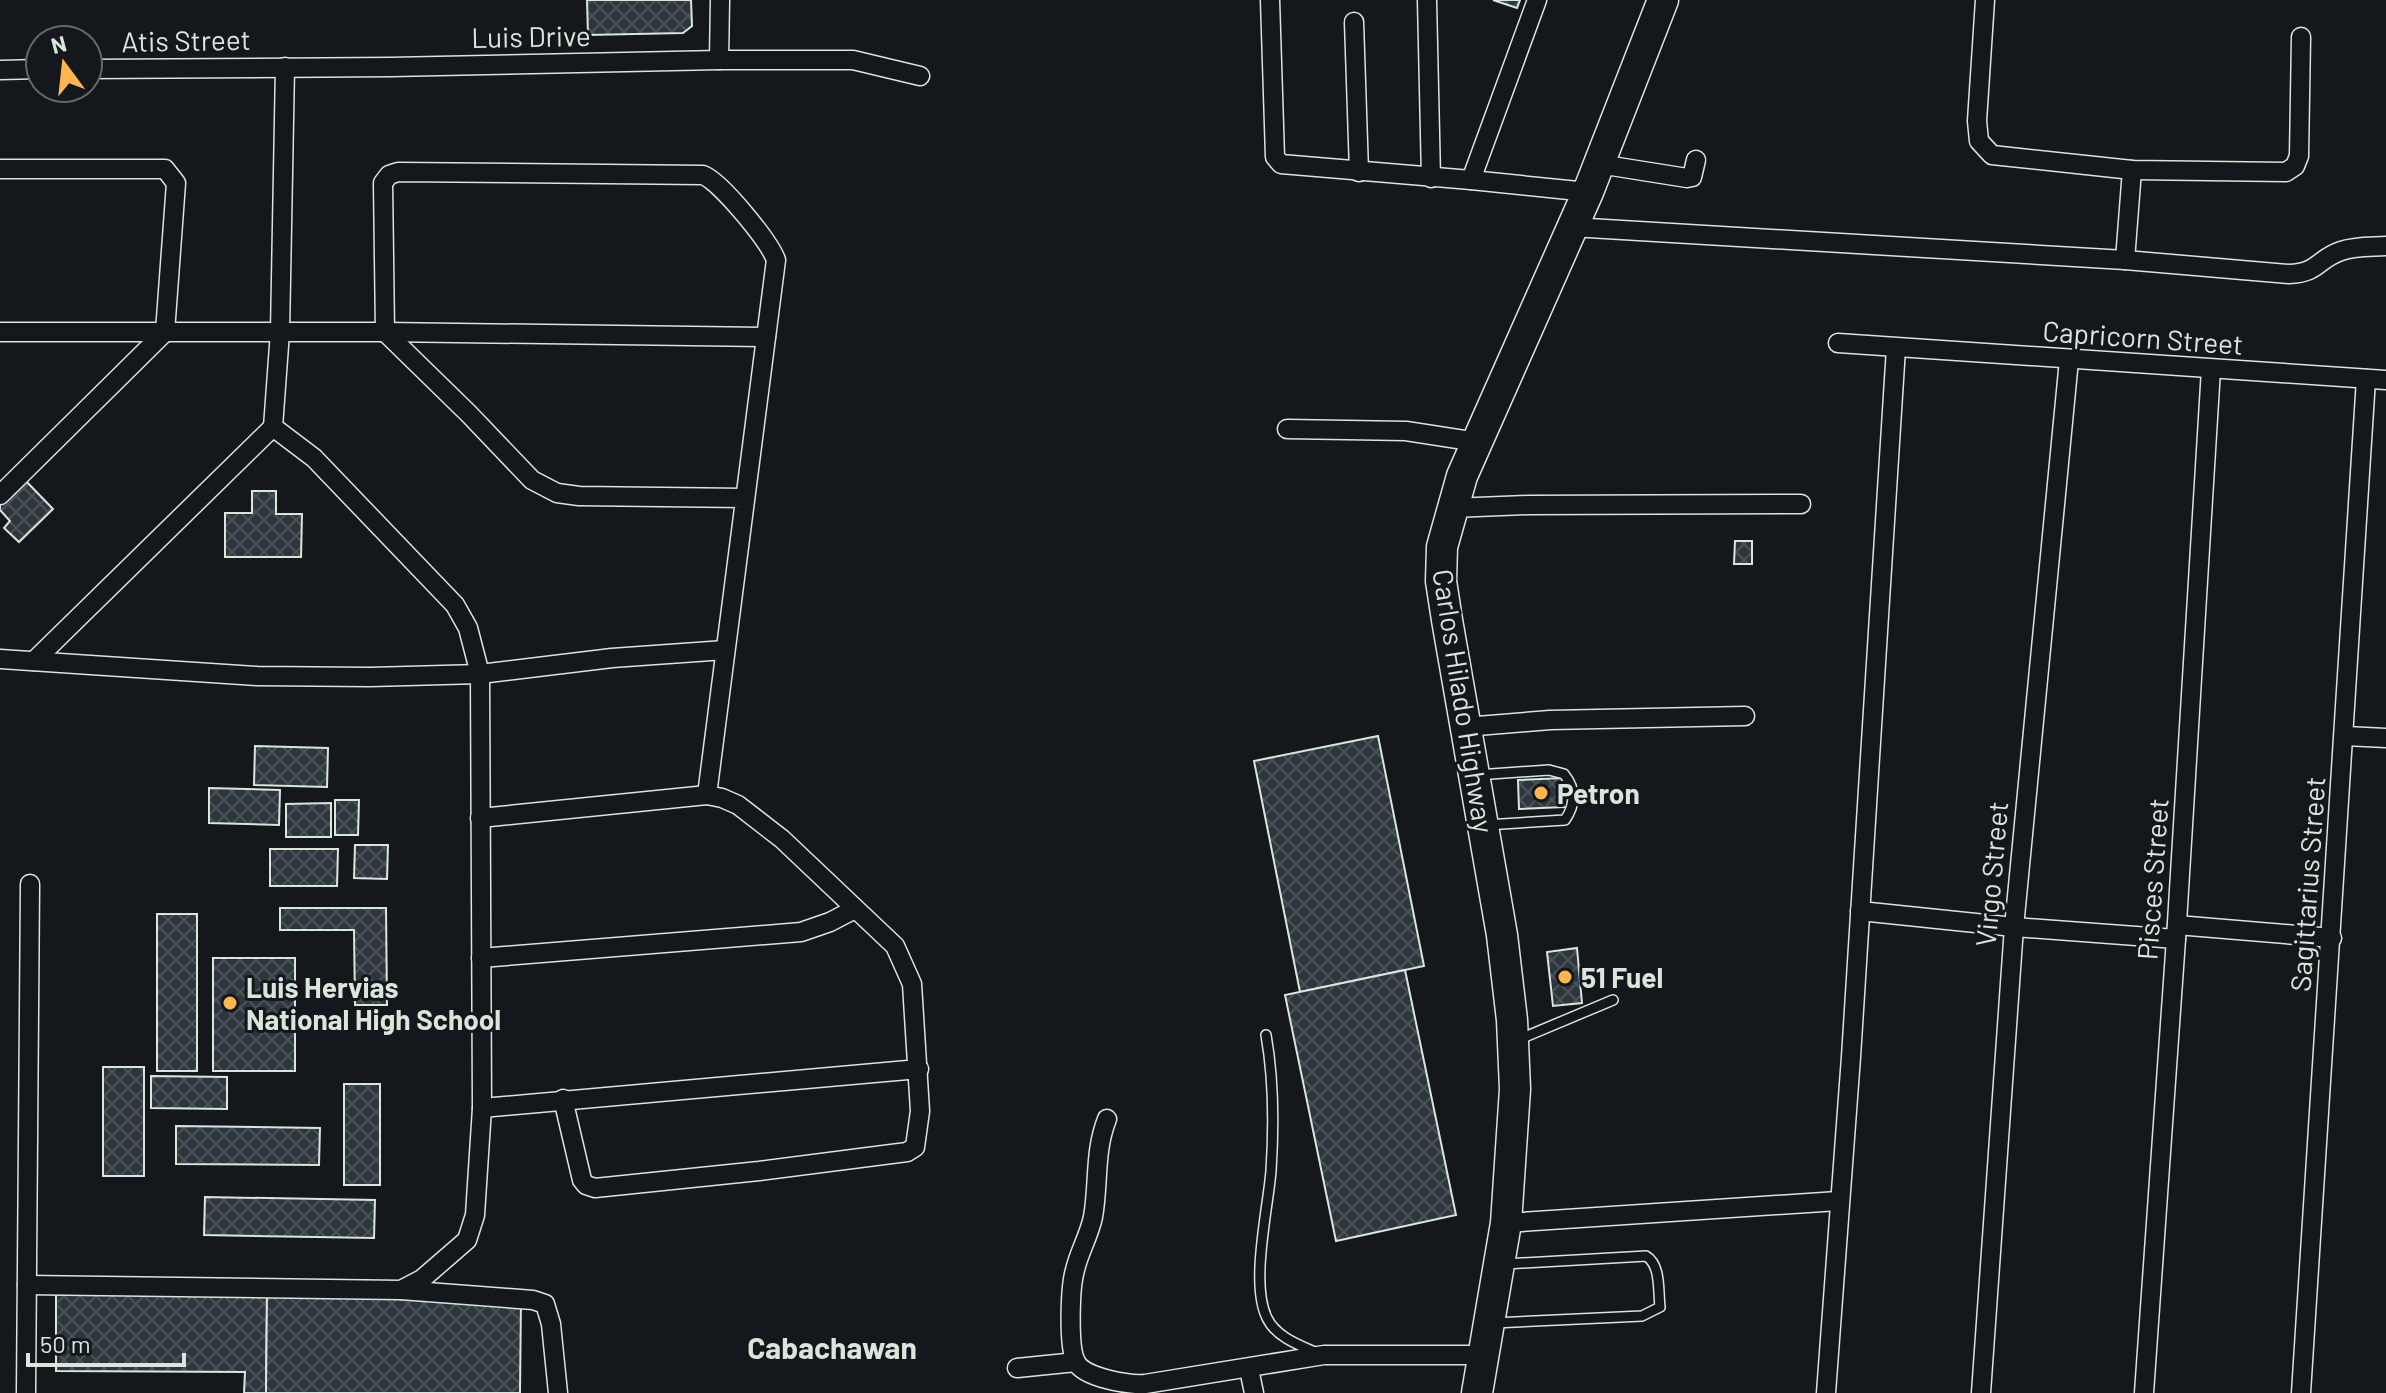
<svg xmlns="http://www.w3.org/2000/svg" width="2386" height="1393" font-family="Barlow,sans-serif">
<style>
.building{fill:url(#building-cross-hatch);stroke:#d8e6dc;stroke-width:2}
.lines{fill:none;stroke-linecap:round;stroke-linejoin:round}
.lane-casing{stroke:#d8e6dc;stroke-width:12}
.street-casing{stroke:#d8e6dc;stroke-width:21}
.primary-casing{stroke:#d8e6dc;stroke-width:33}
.lane{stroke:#14181c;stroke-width:9}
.street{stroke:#14181c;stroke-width:18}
.primary{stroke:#14181c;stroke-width:30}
.poi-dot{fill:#ffb74d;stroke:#14181c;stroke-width:3}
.labels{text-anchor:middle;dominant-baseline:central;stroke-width:6;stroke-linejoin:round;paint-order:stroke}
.street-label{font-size:28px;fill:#d8e6dc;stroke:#14181c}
.poi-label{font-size:28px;font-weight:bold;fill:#d8e6dc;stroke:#14181c;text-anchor:start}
.neighbourhood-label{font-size:30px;font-weight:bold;fill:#d8e6dc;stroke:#14181c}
</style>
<defs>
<pattern id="building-cross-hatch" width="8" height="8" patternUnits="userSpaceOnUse" patternTransform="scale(2)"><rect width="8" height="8" fill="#2c363c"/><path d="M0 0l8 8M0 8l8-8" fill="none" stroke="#4a5358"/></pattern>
</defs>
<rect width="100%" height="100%" fill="#14181c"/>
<g class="building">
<polygon points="587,0 691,0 692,26 683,33 588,35"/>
<polygon points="1493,0 1520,0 1517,8"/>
<polygon points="23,478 53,509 19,542 4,528 10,521 0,510 0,500"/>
<polygon points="252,491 276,491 276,514 302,514 301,557 225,557 225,513 252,513"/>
<polygon points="1735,541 1752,541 1752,564 1734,564"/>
<polygon points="1378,736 1424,966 1300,992 1254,761"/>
<polygon points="255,746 328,748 327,787 254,785"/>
<polygon points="1563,778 1564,807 1519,809 1518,780"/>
<polygon points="209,788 280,790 279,825 209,823"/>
<polygon points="335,800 359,800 358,835 335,835"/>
<polygon points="331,803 331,837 286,837 286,804"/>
<polygon points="355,845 388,845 387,879 354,878"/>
<polygon points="270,849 338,849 337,886 270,886"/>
<polygon points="280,908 386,908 387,1005 355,1005 354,930 280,930"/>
<rect x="157" y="914" width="40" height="157"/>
<polygon points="1577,948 1582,1003 1553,1006 1547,952"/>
<rect x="213" y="958" width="82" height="113"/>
<polygon points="1405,970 1456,1215 1336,1241 1285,995"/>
<rect x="103" y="1067" width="41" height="109"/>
<polygon points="151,1076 227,1077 227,1109 151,1108"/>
<rect x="344" y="1084" width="36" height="101"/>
<polygon points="176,1126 320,1128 319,1165 176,1164"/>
<polygon points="205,1197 375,1200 374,1238 204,1235"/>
<polygon points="56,1291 267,1293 266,1393 244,1393 245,1372 56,1371"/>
<polygon points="267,1293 521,1297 520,1393 266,1393"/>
</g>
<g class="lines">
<g class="lane-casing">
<g id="lane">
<path d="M1477 775 1549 770 1564 774C1576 789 1576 804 1565 820L1486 825"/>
<path d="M1266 1035C1274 1080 1274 1125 1271 1171 1268 1209 1250 1284 1267 1318 1276 1337 1299 1345 1317 1353"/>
<polyline points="1520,1039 1613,1000"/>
<path d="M1494 1323 1642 1316 1660 1307C1658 1290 1661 1265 1646 1256L1506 1264"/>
</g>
</g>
<g class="street-casing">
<g id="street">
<polyline points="1270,0 1275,157 1281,164 1471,180 1588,192"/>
<polyline points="1427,0 1431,178"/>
<polyline points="1985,0 1977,121 1979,141 1992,155 2132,170 2286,172 2295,166 2299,156 2301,37"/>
<polyline points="1354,22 1359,172"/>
<polyline points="719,60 853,60 920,76"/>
<polyline points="88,69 391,67 719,60 720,0"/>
<polyline points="0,70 40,69"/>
<polyline points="1599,164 1687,178 1692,177 1696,160"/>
<polyline points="0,169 165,169 176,183 165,332 0,495"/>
<polyline points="1471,180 1537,0"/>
<path d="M1572 227 2125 260 2289 274C2319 273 2317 259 2341 251 2355 246 2371 247 2386 246"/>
<polyline points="2125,260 2132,170"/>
<polyline points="0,332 385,332 766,337"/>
<polyline points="1838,343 2386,380"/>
<polyline points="1287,429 1406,431 1477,442"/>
<polyline points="1452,508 1529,505 1801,504"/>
<polyline points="0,659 257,676 370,677 480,674 612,658 725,650"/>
<polyline points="34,661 273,427"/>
<polyline points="1465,727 1550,720 1745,716"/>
<polyline points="2345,736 2386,738"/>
<polyline points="480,818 707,795"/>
<polyline points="1860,911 2014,927 2176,939"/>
<polyline points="2177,925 2332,938"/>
<polyline points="481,958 801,932 830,922 855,909"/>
<path d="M563 1099 582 1180 586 1185 595 1188 759 1171 907 1152 915 1147 920 1111 912 984 895 946 782 839 738 805 722 798 707 795 776 260C769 241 721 182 703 175L398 172 389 175 383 183 385 332 469 414 532 480 557 493 579 496 744 498"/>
<polyline points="482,1108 919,1069"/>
<path d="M1107 1119C1094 1152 1099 1183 1093 1217 1089 1236 1079 1252 1075 1270 1070 1287 1068 1347 1076 1362 1084 1378 1129 1385 1145 1384L1324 1355H1483"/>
<polyline points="1506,1223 1838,1201"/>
<polyline points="27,1285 401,1290 422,1279 467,1240 475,1215 482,1108 480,674 468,628 455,605 314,458 273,427 280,332 285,67"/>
<polyline points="401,1290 533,1300 545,1304 551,1324 558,1393"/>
<polyline points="1017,1368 1076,1362"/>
<polyline points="1249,1369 1254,1393"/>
<polyline points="26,1393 30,884"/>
<polyline points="1826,1393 1851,1057 1896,348"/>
<polyline points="1981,1393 2014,927 2069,360"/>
<polyline points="2144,1393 2176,939 2211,369"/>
<polyline points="2301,1393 2366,379"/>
</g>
</g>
<g class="primary-casing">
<polyline id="primary" points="1477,1393 1506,1223 1515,1089 1512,1020 1502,935 1447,620 1441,581 1442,547 1462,476 1588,192 1663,0"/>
</g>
<use href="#lane" class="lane"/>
<use href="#street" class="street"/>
<use href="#primary" class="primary"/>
</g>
<g class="poi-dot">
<circle cx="1541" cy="793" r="8"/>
<circle cx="1565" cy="977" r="8"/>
<circle cx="230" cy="1003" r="8"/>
</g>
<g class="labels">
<g class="street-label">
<text transform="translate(531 36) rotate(-1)">Luis Drive</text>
<text transform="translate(186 40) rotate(-1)">Atis Street</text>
<text transform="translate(2143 337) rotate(4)">Capricorn Street</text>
<text transform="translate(1464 701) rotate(81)">Carlos Hilado Highway</text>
<text transform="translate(1991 874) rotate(-85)">Virgo Street</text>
<text transform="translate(2152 879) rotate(-86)">Pisces Street</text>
<text transform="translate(2307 884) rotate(-86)">Sagittarius Street</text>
</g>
<g class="poi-label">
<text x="1557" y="793">Petron</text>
<text x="1581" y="977">51 Fuel</text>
<text x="246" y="987">Luis Hervias<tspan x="246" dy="32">National High School</tspan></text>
</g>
<g class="neighbourhood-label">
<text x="832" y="1347">Cabachawan</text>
</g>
</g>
<g transform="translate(64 64) rotate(345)"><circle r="38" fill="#14181c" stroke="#626a69" stroke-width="2"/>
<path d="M0-6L14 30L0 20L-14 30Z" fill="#ffb74d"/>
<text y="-12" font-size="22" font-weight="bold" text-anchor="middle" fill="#d8e6dc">N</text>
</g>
<path d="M28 1353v12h156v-12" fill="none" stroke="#d8e6dc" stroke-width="4"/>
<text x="40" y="1353" font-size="24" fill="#d8e6dc" stroke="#14181c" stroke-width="6" paint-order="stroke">50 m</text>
</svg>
